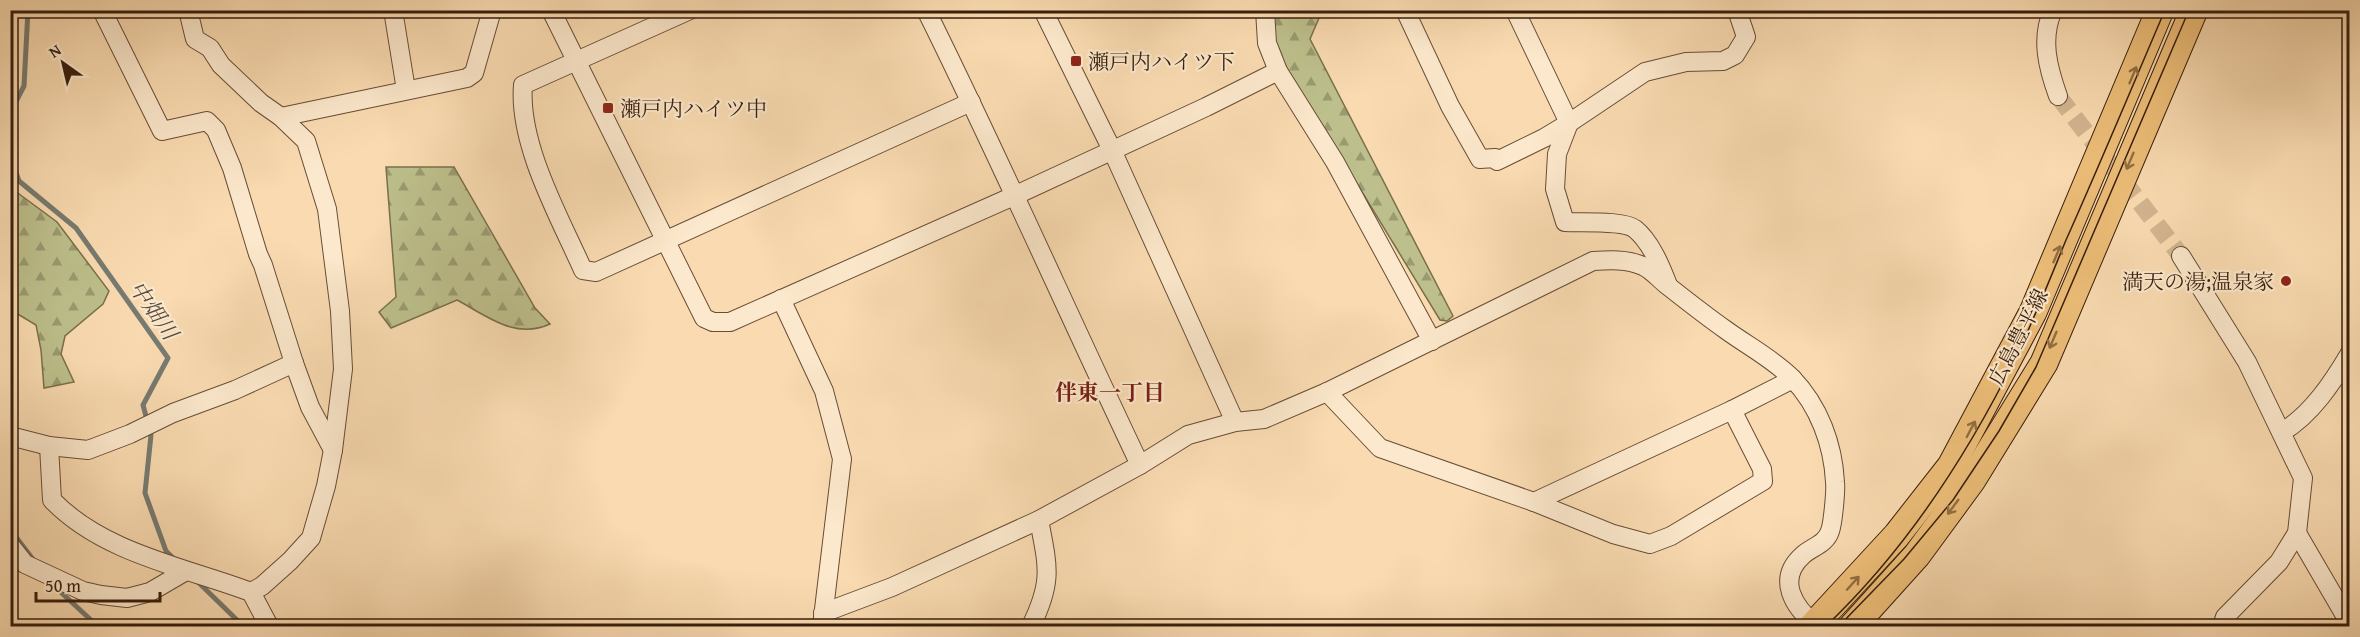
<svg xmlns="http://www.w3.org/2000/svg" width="2360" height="637" font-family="'Gentium Book Plus','Noto Serif JP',serif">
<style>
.forest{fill:url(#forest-firs);stroke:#7a6f4c;stroke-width:1.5}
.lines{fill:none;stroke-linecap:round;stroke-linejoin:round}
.stream{stroke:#777b71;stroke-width:5}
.street-tunnel{stroke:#d3b590;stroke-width:18;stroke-dasharray:18 9;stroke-linecap:butt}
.street-casing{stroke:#684d35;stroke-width:20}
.primary-casing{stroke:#371e0c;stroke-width:29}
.street{stroke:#fce8cc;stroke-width:18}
.primary{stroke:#edbe78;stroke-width:27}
.tram{stroke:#371e0c;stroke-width:1.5}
.oneway{stroke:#926e42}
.poi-dot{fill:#8f2418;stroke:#fce8cc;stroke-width:2}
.labels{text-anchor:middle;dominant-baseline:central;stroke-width:4.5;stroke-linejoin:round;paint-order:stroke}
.poi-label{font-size:21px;fill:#371e0c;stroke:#fce8cc;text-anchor:start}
.street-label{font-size:21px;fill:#371e0c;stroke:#fce8cc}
.water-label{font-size:22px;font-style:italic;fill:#574c3e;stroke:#fce8cc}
.neighbourhood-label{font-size:22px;font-weight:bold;fill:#7a1f14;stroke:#fce8cc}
</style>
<defs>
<pattern id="forest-firs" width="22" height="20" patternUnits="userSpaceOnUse" patternTransform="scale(1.5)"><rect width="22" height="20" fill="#bdc08c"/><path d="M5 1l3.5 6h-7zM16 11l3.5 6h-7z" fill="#9a9b71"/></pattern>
</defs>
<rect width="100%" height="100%" fill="#fadbb1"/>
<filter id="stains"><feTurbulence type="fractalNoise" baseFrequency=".00333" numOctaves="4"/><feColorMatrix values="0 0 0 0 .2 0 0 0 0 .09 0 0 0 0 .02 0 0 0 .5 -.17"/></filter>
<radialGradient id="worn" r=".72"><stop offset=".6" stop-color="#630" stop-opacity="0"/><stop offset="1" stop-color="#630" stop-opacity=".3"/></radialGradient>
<g class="forest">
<polygon points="1272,11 1322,11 1310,39 1453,316 1447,321 1440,320 1275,49"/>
<path d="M386 167H454L535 308 550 324C515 340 487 316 457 300L391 328 379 312 396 297Z"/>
<polygon points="11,188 57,222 109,291 103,304 65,336 61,354 74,382 44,388 41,350 36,325 11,310"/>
</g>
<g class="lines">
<g class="stream">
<polyline points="10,113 24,86 28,10"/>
<polyline points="10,155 19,181 76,228 168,358 143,405 151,435 145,493 166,551 176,561"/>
<polyline points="10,529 35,562"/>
<polyline points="196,580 238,621 238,626"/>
<polyline points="53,585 91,620 95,626"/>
</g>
<polyline class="street-tunnel" points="2058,96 2181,256"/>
<g class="street-casing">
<g id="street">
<polyline points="102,10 162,131 207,121 216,130 232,168 258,254 263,265 294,363 310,407 333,450"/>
<polyline points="188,10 195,39 210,48 221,65 261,103 281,117 306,141 327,209 340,311 343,369 333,450 326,486 311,538 290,561 262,586 251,592"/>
<polyline points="393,10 406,90"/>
<polyline points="551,10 704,318 713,322 730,322 1016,195 1206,107 1278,71"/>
<path d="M690 10 523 85C518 144 559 216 583 270L596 272 971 102"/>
<path d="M926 10C1001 161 1068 314 1140 465"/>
<polyline points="1043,10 1112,150 1235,422"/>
<polyline points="1265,10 1267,43 1278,71 1335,162 1432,341"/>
<polyline points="1405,10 1450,106 1480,159 1495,158 1497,161 1544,138 1569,123 1645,72 1686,62 1723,61 1735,55 1746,37 1737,10"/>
<path d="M1515 10 1569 123 1557 154 1555 189 1565 222C1580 223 1624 220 1635 229 1651 242 1661 267 1668 285"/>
<path d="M2053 10C2040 39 2048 68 2058 96"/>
<polyline points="281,117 467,78 474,73 492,10"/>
<polyline points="2181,256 2247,362 2303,478 2297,533 2279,562 2225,617 2222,626"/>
<polyline points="781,299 824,391 842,459 822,626"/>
<polyline points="1327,392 1380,448 1534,502 1613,534 1650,544 1671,536 1763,481 1762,469 1732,410"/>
<path d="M2282 432C2311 415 2333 382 2350 353"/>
<polyline points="10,436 49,446 88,450 130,434 173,413 235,390 294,363"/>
<path d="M49 446 52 500C103 553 184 567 251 592L269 626"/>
<polyline points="1534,502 1732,410 1793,379"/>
<polyline points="2297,533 2350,624"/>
<polyline points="10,545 25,564 83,591 101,595 127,598 150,592 186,571"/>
<path d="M823 613 892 587 1039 520 1140 465 1188 435 1235 422 1264 419 1327 392 1593 261C1610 260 1627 259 1643 266 1652 270 1660 280 1668 286 1687 301 1706 316 1726 330 1748 346 1773 359 1792 378 1819 406 1833 444 1835 482 1836 490 1833 523 1830 531 1826 544 1812 547 1803 555 1776 579 1793 607 1817 626"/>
<path d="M1031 626C1053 581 1048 567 1039 520"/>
</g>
</g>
<g class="primary-casing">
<g id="primary">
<polyline points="1813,626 1897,535 1951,466 2033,312 2160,10"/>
<polyline points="1853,626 1917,555 1972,480 2044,363 2194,10"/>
</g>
</g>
<use href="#street" class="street"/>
<use href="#primary" class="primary"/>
<g class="tram">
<path d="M1826 626C1905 551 1968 454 2016 357 2034 319 2050 279 2066 240 2100 164 2132 87 2165 10"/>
<polyline points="1839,626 1904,559 1953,500 1999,431 2036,367 2189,10"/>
</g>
</g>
<defs><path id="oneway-shaft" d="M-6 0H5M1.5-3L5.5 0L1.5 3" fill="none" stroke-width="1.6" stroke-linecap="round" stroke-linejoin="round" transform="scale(1.5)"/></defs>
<g class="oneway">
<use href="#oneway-shaft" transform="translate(2133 75) rotate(-67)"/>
<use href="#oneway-shaft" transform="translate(2130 161) rotate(113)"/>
<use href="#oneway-shaft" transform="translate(2057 254) rotate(-67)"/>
<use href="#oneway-shaft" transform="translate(2053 340) rotate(113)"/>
<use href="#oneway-shaft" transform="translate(1971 429) rotate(-62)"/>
<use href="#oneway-shaft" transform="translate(1953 507) rotate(126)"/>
<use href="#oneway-shaft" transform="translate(1853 583) rotate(-48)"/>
</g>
<g class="poi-dot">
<rect x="1070" y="55" width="12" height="12" rx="3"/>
<rect x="602" y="102" width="12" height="12" rx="3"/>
<circle cx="2286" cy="281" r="6"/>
</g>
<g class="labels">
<g class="poi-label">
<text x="1088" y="61">瀬戸内ハイツ下</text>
<text x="620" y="108">瀬戸内ハイツ中</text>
<text x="2274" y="281" text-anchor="end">満天の湯;温泉家</text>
</g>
<g class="street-label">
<text transform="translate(2018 337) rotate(-63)">広島豊平線</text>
</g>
<g class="water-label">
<text transform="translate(154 310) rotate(55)">中畑川</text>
</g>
<g class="neighbourhood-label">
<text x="1110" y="392">伴東一丁目</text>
</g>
</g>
<rect width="2360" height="637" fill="none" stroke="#fadbb1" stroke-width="36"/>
<rect x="12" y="12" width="2336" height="613" fill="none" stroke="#371e0c" stroke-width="3"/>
<rect x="18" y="18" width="2324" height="601" fill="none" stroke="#371e0c" stroke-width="1.5"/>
<g transform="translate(63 63) rotate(326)" stroke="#fce8cc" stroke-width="4.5" paint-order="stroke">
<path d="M0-4.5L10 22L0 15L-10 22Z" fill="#371e0c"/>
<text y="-9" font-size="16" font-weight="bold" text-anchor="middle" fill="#371e0c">N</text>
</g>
<path d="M36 592v9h124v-9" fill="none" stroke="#371e0c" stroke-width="3"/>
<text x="45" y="592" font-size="18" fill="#371e0c" stroke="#fce8cc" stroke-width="4.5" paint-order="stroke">50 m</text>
<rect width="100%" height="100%" filter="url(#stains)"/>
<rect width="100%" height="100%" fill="url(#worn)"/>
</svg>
